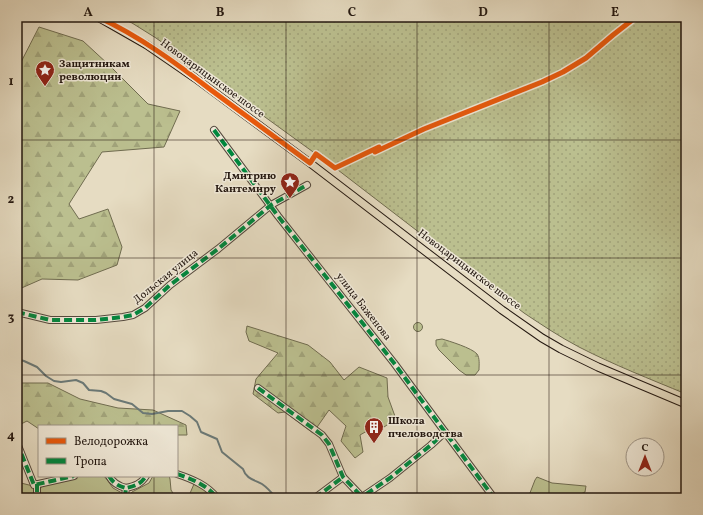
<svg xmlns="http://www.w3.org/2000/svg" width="703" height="515" font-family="Vollkorn,serif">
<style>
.green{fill:#bbbf8f;stroke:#706c50}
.forest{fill:url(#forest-firs);stroke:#706c50}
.park{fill:url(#park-dots);stroke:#706c50}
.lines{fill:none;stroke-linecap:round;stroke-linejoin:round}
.stream{stroke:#6a7978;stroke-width:2}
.minor-casing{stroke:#54493d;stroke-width:8}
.major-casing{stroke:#241811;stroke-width:9}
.minor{stroke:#efe8d7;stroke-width:6}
.major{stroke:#e6dcc2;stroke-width:7}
.quiet{stroke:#00873e;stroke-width:4;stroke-dasharray:8 4;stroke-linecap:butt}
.cycleway-casing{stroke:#efe8d7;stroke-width:8}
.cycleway{stroke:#e8590c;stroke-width:5}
.grid{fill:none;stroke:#241811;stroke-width:1;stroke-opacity:0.55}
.labels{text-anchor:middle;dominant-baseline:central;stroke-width:3;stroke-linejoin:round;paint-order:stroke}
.poi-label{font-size:11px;font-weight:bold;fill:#241811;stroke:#efe8d7;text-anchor:start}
.street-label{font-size:11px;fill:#241811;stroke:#efe8d7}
.neatline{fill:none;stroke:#241811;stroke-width:1.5}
.grid-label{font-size:13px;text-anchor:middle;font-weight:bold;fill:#241811}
</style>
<defs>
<pattern id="forest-firs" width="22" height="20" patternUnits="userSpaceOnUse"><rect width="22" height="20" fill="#bbbf8f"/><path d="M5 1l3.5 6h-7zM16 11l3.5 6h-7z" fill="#a1a37a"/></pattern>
<pattern id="park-dots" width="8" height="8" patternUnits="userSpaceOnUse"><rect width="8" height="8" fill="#bbbf8f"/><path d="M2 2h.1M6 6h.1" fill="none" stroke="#a1a37a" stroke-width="1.8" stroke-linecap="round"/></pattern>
</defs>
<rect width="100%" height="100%" fill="#e6dcc2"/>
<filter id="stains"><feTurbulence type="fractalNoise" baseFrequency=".005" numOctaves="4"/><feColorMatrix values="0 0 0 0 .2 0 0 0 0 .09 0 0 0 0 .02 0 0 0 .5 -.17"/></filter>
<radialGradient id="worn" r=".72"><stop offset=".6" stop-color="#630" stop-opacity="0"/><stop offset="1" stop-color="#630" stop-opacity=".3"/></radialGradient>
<g class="green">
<circle cx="418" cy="327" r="4.5"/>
<path d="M79 476H102L105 477 113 488 122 493V498H41C40 495 39 491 40 489 43 481 71 478 79 476Z"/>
<polygon points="153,476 169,476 170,479 171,490 176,498 126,498 132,492 149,483"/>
<polygon points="537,477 552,483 585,486 586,486 585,492 573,498 528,498 535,480"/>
<path d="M17 482 33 486C36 489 35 494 35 498H17Z"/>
<polygon points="194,484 204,489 214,498 188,498"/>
</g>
<g class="forest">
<polygon points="39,27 83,41 109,65 148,104 180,111 164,147 102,152 69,204 79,219 108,209 122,247 117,265 78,280 42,279 17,290 17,87 19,66"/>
<polygon points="247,326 308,345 330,362 344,380 359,367 387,378 388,397 396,419 384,427 374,427 360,435 363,452 355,458 341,441 346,426 329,410 313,433 285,412 278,413 253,394 256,379 278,353 249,341 246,332"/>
<path d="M442 339C449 341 472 348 477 354 480 358 479 365 479 370L475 375H466L459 370 439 350 436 345V340Z"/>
<polygon points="17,383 48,383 80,399 118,408 153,410 186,425 187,435 177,435 177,426 39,426 39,429 27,421 17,426"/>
</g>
<path class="park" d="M119 17H686V394C650 379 614 365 579 347 560 337 542 325 524 313L338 170 156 38 132 23Z"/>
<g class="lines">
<path class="stream" d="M17 359 24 361 37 367 46 376 54 381 61 382 76 380 83 383 89 390 101 391 106 393 114 399 132 404 143 413 152 414 168 411H182L190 416 197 422 201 432 217 439 222 452 243 469C246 479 255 480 262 484 268 488 272 493 276 498"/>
<g class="minor-casing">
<g id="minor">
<polyline points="214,130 278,216 394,363 445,432 494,498"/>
<polyline points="17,312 50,320 96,320 123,317 133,315 145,308 170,285 218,249 271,205 307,185"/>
<polyline points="258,388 322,435 329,444 343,477 363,498"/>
<polyline points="17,443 34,485 74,476"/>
<path d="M177 474C192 479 207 485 217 498"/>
<path d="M109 476C113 483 118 486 126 488"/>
<polyline points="37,484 37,494 38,498"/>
<path d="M124 498 125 496 126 488C135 486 141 484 146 476"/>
<polyline points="315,498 343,477"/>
<polyline points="319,498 362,497 390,478 431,445 445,432"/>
</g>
</g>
<g class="major-casing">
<polyline id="major" points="98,17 147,45 195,78 310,163 502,310 542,338 561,349 598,367 686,404"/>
</g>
<use href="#minor" class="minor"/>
<use href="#major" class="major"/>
<g class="quiet">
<polyline points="214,130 278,216 394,363 445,432 494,498"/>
<polyline points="17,312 50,320 96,320 123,317 133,315 145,308 170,285 218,249 271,205 307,185"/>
<polyline points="258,388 322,435 329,444 343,477 363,498"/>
<polyline points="17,443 34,485 74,476"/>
<path d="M177 474C192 479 207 485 217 498"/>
<path d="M109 476C113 483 118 486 126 488"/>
<polyline points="37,484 37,494 38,498"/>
<path d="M124 498 125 496 126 488C135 486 141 484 146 476"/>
<polyline points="315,498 343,477"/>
<polyline points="319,498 362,497 390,478 431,445 445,432"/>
</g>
<g class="cycleway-casing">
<g id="cycleway">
<path d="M98 17C139 36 176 63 211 90 244 114 277 139 310 163L316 154 335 168 379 147 380 149"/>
<polyline points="375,152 424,129 542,82 563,72 586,58 613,35 636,17"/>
</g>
</g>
<use href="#cycleway" class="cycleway"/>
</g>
<path class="grid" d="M154 17V426M286 17V498M417 17V498M549 17V498M17 140H686M17 258H686M17 375H686M154 476V498"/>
<defs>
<g id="sight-pin" transform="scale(1)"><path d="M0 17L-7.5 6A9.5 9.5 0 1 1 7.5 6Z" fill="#8f2418" stroke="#efe8d7"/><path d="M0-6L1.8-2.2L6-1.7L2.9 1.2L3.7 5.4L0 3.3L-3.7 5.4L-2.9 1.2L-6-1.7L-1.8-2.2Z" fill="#fff"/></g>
<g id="building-pin" transform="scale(1)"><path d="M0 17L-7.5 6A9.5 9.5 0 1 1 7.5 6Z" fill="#8f2418" stroke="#efe8d7"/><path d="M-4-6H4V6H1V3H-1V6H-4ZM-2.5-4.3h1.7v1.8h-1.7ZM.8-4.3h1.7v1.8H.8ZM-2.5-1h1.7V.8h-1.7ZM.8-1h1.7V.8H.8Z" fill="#fff"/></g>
</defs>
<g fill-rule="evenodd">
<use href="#sight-pin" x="45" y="70"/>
<use href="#sight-pin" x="290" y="182"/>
<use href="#building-pin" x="374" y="427"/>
</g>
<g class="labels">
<g class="poi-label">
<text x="59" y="64">Защитникам<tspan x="59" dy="13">революции</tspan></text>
<text x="276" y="176" text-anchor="end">Дмитрию<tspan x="276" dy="13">Кантемиру</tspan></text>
<text x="388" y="421">Школа<tspan x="388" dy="13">пчеловодства</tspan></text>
</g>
<g class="street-label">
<text transform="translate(212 79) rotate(36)">Новоцарицынское шоссе</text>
<text transform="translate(469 270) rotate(37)">Новоцарицынское шоссе</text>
<text transform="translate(166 277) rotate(-39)">Дольская улица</text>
<text transform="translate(363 307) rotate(52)">улица Баженова</text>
</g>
</g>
<rect width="703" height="515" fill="none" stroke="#e6dcc2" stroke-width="44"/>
<rect x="38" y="425" width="140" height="52" fill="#efe8d7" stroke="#9e9588"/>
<rect x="46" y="438" width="20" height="6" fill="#e8590c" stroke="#9e9588"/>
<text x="74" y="445" font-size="12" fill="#241811">Велодорожка</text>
<rect x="46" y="458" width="20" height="6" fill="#00873e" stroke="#9e9588"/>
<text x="74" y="465" font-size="12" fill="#241811">Тропа</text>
<g transform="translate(645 457)"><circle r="19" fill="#efe8d7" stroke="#9e9588"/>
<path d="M0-3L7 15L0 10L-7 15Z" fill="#8f2418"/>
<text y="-6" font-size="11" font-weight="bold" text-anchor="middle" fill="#241811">С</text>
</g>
<rect x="22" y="22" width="659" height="471" class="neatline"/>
<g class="grid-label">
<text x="88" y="16">A</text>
<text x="220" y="16">B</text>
<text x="352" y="16">C</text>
<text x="483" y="16">D</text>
<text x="615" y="16">E</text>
<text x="11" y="85">1</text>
<text x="11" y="203">2</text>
<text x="11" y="321">3</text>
<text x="11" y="439">4</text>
</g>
<rect width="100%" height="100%" filter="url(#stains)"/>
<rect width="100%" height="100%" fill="url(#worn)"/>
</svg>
